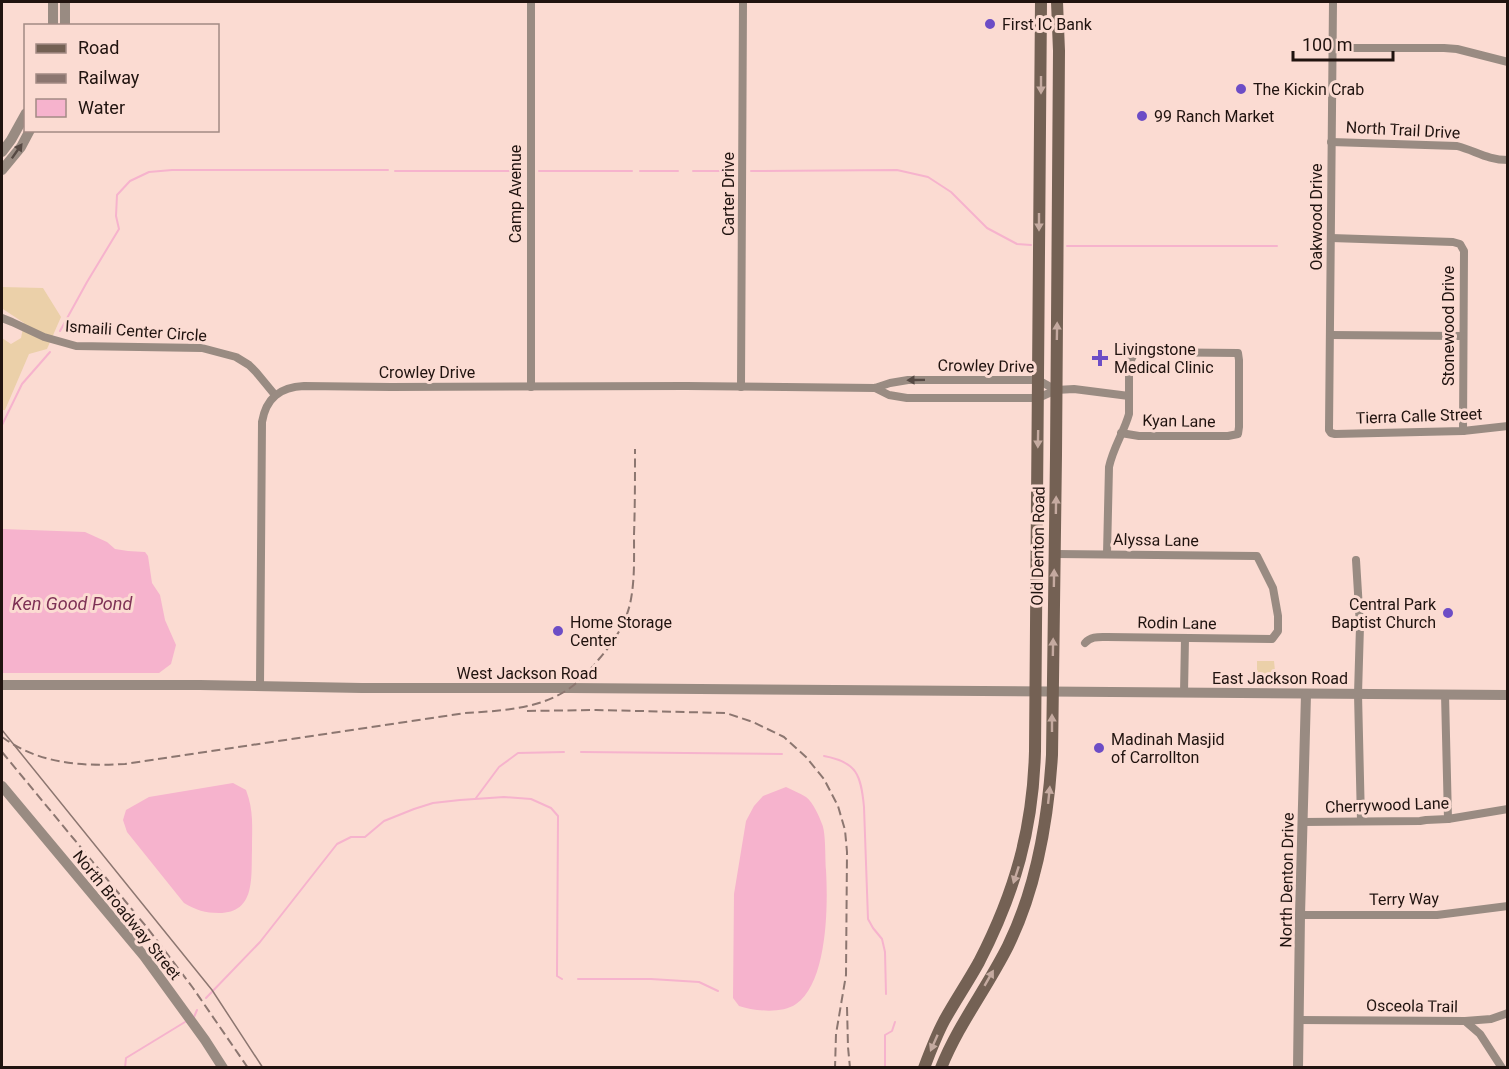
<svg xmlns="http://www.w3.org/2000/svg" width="1509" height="1069" font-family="Roboto,sans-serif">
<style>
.green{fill:#ebd0a9}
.water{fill:#f6b3cd}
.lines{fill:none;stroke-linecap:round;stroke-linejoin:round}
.stream{stroke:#f6b3cd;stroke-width:2}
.minor{stroke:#998b82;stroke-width:8}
.tertiary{stroke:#998b82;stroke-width:10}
.secondary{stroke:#746154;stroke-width:12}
.tram{stroke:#8c7670;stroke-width:1.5}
.rail{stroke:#8c7670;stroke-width:2;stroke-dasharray:9 4.5;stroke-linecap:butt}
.oneway{fill:#c5aaa0}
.oneway2{fill:#564943}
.poi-dot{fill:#6c4dc6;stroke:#fbdbd2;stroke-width:2}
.labels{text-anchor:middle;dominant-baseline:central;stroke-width:6;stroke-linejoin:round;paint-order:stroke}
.poi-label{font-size:16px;fill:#20130f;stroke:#fbdbd2;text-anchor:start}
.street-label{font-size:16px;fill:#20130f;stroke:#fbdbd2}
.water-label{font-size:18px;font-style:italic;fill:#7e3155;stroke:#fbdbd2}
</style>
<rect width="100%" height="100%" fill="#fbdbd2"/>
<g class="green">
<polygon points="2,287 43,288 61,317 47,349 29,354 5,410 2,410 2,338 11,344 21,338 24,323 3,309 2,306"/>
<polygon points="1257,661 1274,661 1276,681 1257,680"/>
</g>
<g class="water">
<polygon points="2,529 85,532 107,542 115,549 128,551 145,552 148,556 152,583 160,595 165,620 176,645 171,664 159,673 2,673"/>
<path d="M233 783 246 790C254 811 252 827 252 850 251 877 256 913 219 913 205 913 196 910 184 903L127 832 123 820 126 810 149 797Z"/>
<path d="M786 787C792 790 800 793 806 797 813 802 819 816 822 824 826 833 825 858 826 870 828 904 828 982 796 1004 782 1014 754 1011 739 1006L733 998 734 894 746 821 754 806 763 796Z"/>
</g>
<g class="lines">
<g class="stream">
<polyline points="395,171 520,171"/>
<polyline points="539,171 632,171"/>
<polyline points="640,171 678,171"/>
<polyline points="693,171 735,171"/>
<polyline points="751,171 897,170 928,177 951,192 987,228 1017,244 1031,245"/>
<polyline points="1067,246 1277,246"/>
<polyline points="60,331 87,282 119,229 116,216 117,195 130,181 149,172 172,170 388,170"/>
<polyline points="2,425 22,384 50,352"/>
<polyline points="581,752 782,754"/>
<path d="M824 756C857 762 861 775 864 807L868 919 873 928 882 939 885 952 886 994"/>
<polyline points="476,798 499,767 518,753 564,752"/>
<polyline points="578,979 651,979 699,982 718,991"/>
<polyline points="206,998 260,942 337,844 351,837 365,837 384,821 414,809 433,803 460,800 504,797 531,799 551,808 558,816 557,972 557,976 562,979"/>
<polyline points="194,1017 197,1010"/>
<polyline points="125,1068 126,1058 185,1022"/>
<polyline points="885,1068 885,1035 892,1031 895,1022"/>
</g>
<g class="minor">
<polyline points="1333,2 1329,430 1331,433 1335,434 1463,431 1508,426"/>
<polyline points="1333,48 1444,48 1457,49 1508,62"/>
<path d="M1331 142 1457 146C1476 151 1487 160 1508 160"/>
<polyline points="1331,238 1453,242 1460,244 1464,251 1463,431"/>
<polyline points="2,318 12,322 44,337 76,346 202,348 236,357 249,365 256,372 275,395"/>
<polyline points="1330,335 1463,336"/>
<polyline points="531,387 531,2"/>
<polyline points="741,387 743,2"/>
<polyline points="875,388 889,395 907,398 1038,398 1056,390 1074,389 1129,396"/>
<path d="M1055 554 1257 556 1273 588 1278 616V631L1272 639 1107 637C1099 637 1091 636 1085 643"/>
<path d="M1107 554 1109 467C1113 448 1124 432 1129 414V367L1131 360 1135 352 1238 353 1239 360V427L1238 434 1228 436H1139L1121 433"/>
<polyline points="1356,560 1360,626 1358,694 1361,821"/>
<path d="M260 686 262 422C266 398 280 387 304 386L391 387 686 386 875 388 890 383 908 380H1038L1056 390"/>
<polyline points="1184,693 1185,638"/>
<polyline points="1445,694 1448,819"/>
<polyline points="1303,822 1420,821 1426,820 1448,819 1508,809"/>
<polyline points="1300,915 1437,915 1508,906"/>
<polyline points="1299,1020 1465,1021 1480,1034 1502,1068"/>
<polyline points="1465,1021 1491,1019 1508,1013"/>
</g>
<g class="tertiary">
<polyline points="53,26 53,2"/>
<polyline points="65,26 65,2"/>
<polyline points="2,152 11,140 26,113"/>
<polyline points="2,170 21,147 30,130"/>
<polyline points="2,685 200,685 362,688 570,688 1508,695"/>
<polyline points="2,786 144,956 205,1040 223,1068"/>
<polyline points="1298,1068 1300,915 1306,694"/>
</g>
<g class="secondary">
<path d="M924 1068C930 1052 936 1036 944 1021 955 1001 968 982 979 962 1015 892 1033 829 1035 751L1041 2"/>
<path d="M941 1068C958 1025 987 988 1008 946 1037 887 1048 821 1052 755L1056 455 1059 51 1057 2"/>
</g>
<polyline class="tram" points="2,730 212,990 263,1068"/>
<g class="rail">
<polyline points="527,711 596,710 726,713 753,722 784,737 806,757 824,779 838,806 845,830 847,852 846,975 836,1034 835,1068"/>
<path d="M2 737C8 741 15 746 22 749 54 765 91 766 125 764L465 713C500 711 541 709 570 688 581 680 591 669 599 659 613 643 625 625 630 604 635 581 634 558 634 535 635 507 635 478 635 449"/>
<polyline points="2,752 149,930 193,988 248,1068"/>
<polyline points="847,1007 848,1047 850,1068"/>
</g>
</g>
<defs><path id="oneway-solid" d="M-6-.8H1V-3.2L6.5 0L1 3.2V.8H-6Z" transform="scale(1.5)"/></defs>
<g class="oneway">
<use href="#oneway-solid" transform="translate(1041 85) rotate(90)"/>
<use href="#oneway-solid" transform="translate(1039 222) rotate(90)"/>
<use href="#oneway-solid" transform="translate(1057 331) rotate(-89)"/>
<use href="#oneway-solid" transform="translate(1038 439) rotate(91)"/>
<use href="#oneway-solid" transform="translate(1056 505) rotate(-89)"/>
<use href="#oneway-solid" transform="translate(1054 578) rotate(-89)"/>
<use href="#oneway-solid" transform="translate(1053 647) rotate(-89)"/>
<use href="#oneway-solid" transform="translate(1052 723) rotate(-90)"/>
<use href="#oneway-solid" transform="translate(1049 795) rotate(-84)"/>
<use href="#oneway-solid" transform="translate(1016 875) rotate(108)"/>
<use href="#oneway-solid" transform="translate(989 978) rotate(-60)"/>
<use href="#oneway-solid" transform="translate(934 1043) rotate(114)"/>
</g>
<g class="oneway2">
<use href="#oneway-solid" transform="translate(17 151) rotate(-55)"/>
<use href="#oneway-solid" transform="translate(916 380) rotate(179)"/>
</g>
<g class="poi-dot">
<circle cx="990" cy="24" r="6"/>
<circle cx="1241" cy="89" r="6"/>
<circle cx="1142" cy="116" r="6"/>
<path d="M1097 349h6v6h6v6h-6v6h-6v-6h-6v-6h6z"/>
<circle cx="1448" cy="613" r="6"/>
<circle cx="558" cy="631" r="6"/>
<circle cx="1099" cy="748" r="6"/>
</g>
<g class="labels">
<g class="poi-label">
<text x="1002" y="24">First IC Bank</text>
<text x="1253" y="89">The Kickin Crab</text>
<text x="1154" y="116">99 Ranch Market</text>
<text x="1114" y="349">Livingstone<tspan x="1114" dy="18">Medical Clinic</tspan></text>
<text x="1436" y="604" text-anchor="end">Central Park<tspan x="1436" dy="18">Baptist Church</tspan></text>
<text x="570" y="622">Home Storage<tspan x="570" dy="18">Center</tspan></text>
<text x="1111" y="739">Madinah Masjid<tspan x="1111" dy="18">of Carrollton</tspan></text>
</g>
<g class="street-label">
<text transform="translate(1403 130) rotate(3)">North Trail Drive</text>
<text transform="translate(515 194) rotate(-90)">Camp Avenue</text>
<text transform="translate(728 194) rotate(-90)">Carter Drive</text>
<text transform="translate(1316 217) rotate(-90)">Oakwood Drive</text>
<text transform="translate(1448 326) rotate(-90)">Stonewood Drive</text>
<text transform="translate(136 331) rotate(4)">Ismaili Center Circle</text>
<text transform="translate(986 366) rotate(1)">Crowley Drive</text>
<text x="427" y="372">Crowley Drive</text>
<text transform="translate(1419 416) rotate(-2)">Tierra Calle Street</text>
<text transform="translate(1179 421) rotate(1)">Kyan Lane</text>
<text transform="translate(1156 540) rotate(1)">Alyssa Lane</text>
<text transform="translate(1038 546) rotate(-89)">Old Denton Road</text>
<text transform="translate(1177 623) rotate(1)">Rodin Lane</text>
<text x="527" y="673">West Jackson Road</text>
<text x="1280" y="678">East Jackson Road</text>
<text transform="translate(1387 805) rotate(-2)">Cherrywood Lane</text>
<text transform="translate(1287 880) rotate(-89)">North Denton Drive</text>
<text transform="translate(1404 899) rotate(-1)">Terry Way</text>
<text transform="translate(127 915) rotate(51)">North Broadway Street</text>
<text transform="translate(1412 1006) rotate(1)">Osceola Trail</text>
</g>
<g class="water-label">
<text x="72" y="603">Ken Good Pond</text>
</g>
</g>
<rect width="1509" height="1069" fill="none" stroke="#20130f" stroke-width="6"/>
<rect x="24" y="24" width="195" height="108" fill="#fbdbd2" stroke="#a38b84" stroke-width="1.5"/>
<rect x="36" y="44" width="30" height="9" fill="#746154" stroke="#a38b84" stroke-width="1.5"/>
<text x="78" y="54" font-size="18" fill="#20130f">Road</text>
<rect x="36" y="74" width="30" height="9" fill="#8c7670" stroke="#a38b84" stroke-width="1.5"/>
<text x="78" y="84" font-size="18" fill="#20130f">Railway</text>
<rect x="36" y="99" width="30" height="18" fill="#f6b3cd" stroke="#a38b84" stroke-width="1.5"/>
<text x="78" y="114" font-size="18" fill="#20130f">Water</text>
<path d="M1293 51v9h100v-9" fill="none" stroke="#20130f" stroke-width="3"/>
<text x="1302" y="51" font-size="18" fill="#20130f" stroke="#fbdbd2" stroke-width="4.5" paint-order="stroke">100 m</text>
</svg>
